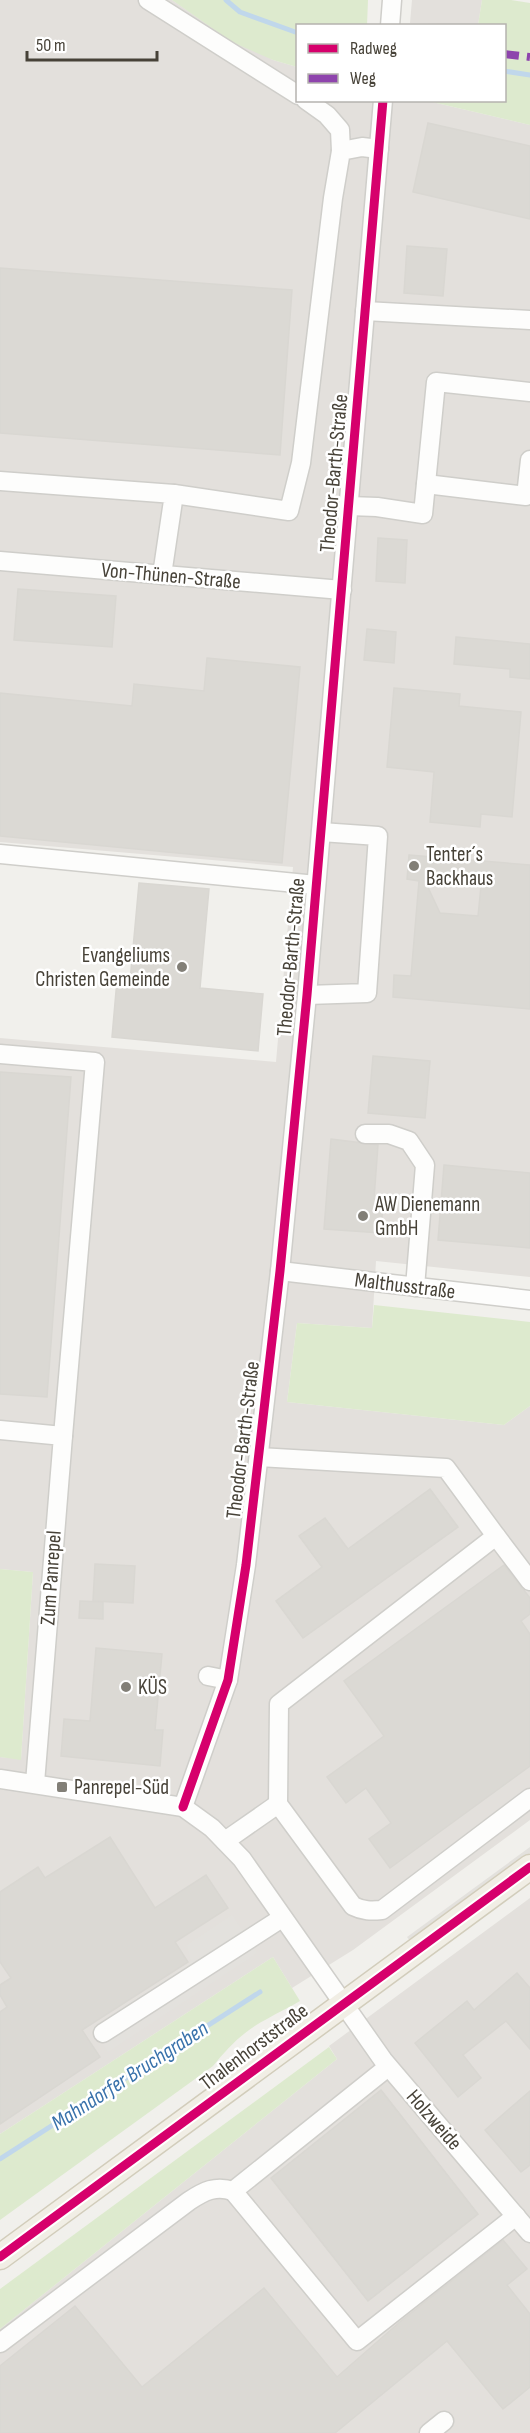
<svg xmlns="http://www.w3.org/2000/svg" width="530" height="2433" font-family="'Sofia Sans Condensed',sans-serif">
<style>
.industrial{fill:#e3e0dc}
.green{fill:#ddeace}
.parking{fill:#e3e1dd}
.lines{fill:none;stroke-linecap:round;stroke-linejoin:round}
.stream{stroke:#c0d7eb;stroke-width:5}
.building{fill:#dbd9d4;stroke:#d9d7d2;stroke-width:1.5;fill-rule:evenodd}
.minor-casing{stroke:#cfceca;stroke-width:21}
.major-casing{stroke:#d2cdbb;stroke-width:27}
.minor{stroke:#fdfdfc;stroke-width:18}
.major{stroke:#f1eee5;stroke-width:24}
.quiet{stroke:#8e44ad;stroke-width:8;stroke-dasharray:15 8;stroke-linecap:butt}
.cycleway-casing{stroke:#fff;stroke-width:13}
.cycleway{stroke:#d6006c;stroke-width:9}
.poi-dot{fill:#827f77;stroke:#fff;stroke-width:2}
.labels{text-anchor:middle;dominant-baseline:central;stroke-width:5;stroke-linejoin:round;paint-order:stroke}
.street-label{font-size:21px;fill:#474238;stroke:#fff}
.poi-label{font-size:21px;fill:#474238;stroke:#fff;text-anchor:start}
.water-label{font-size:22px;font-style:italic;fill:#3972ab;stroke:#fff}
</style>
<rect width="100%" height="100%" fill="#f1f0ec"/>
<g class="industrial">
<polygon points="0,0 172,0 200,19 273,60 297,67 298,100 428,101 530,125 530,1277 376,1261 372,1328 297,1323 287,1402 504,1425 530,1406 530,1820 353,1950 292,1988 273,1957 0,2134 0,1757 21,1759 33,1572 0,1569 0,1038 276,1062 293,867 0,842"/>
<polygon points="412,0 482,0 478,25 410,23"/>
<polygon points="530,1898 530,2433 0,2433 0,2329 337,2059 329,2046"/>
</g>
<g class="green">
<polygon points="172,0 368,0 367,25 298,26 297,67 273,60 232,42"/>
<polygon points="482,0 511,0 530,3 530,125 428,101 504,100 504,26 478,25"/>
<polygon points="374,1305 530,1322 530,1406 504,1425 287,1402 297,1323 372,1328"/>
<polygon points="0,1569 33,1572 21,1760 0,1757"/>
<path d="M273 1957 300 2001C289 2008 278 2012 267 2019 245 2030 228 2047 213 2066L0 2220V2134Z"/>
<polygon points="329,2047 337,2059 0,2329 0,2289"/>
</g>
<g class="parking">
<polygon points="530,1847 530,1853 410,1941 407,1937"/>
<polygon points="232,1915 257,1953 108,2052 92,2028 191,1962 187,1945"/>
</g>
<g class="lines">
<g class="stream">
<polyline points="226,0 240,12 298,33"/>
<polyline points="504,71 530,75"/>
<polyline points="0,2159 260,1992"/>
</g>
</g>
<g class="building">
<polygon points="428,123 530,146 530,219 413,192"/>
<polygon points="407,246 447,249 443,296 404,293"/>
<polygon points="0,268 292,290 280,455 0,433"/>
<polygon points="378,538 407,540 405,583 376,581"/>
<polygon points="18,589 116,596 112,647 14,640"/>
<polygon points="367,629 396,632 394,663 364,660"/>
<polygon points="456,637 530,644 530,679 510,677 510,669 454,664"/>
<polygon points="207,658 300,667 282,863 0,836 0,693 132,706 134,684 204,691"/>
<polygon points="394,688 460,694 459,706 521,712 512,817 481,814 480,827 430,822 434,772 387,767"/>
<path d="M409 855 530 865V1009L393 997 394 975 411 976 419 881 407 879ZM425 881 481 886 478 916 440 913Z"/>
<polygon points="139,883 209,889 200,988 263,994 258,1051 112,1037 117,980 130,981"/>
<polygon points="373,1056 430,1061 425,1118 368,1113"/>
<polygon points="0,1072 71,1077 47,1397 0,1394"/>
<polygon points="331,1139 378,1145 374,1199 383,1199 381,1233 324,1229"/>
<polygon points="444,1165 530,1173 530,1248 438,1240"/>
<polygon points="430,1489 458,1527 303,1638 276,1601 322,1567 299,1536 325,1518 348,1549"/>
<polygon points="95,1564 135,1566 133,1603 93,1601"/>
<polygon points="504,1565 530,1598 530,1614 521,1621 530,1634 530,1766 390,1868 369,1839 391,1823 366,1788 346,1803 327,1777 384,1736 344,1681"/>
<polygon points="80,1601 103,1602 103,1619 79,1618"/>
<polygon points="96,1648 162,1654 155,1730 163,1730 160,1766 61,1756 64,1719 90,1721"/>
<polygon points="110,1837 155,1908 206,1875 228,1908 175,1942 188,1962 82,2030 100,2057 0,2124 0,2012 7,2007 0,1995 0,1985 11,1978 0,1962 0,1892 38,1867 45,1878"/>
<polygon points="517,1973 530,1988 530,2049 506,2021 463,2055 481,2078 458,2097 415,2043 467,2001 474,2010"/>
<polygon points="381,2090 478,2214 368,2301 271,2178"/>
<polygon points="530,2091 530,2165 521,2172 485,2130"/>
<polygon points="503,2240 527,2269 507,2285 530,2314 530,2387 503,2409 447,2341 335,2433 0,2433 0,2366 75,2306 142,2387 264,2288 337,2377 401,2321"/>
</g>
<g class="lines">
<g class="minor-casing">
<g id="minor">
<polyline points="148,0 298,95"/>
<polyline points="390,26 392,0"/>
<polyline points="306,100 327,115 340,130 341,151"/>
<polyline points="365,311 530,320"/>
<polyline points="0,481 174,494 162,575"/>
<polyline points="426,484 526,496 530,460"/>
<polyline points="174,494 289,511 301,463 333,198 341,151 362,147 379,149"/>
<polyline points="349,506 377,507 423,514 436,382 530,392"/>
<polyline points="0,561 342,590"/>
<polyline points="0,854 316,885"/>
<polyline points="307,995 367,993 378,836 321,832"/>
<polyline points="0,1054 95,1062 63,1436"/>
<polyline points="365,1134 389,1134 409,1141 425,1165 415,1287"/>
<polyline points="280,1271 530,1300"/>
<polyline points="0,1430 63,1436 35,1783"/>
<polyline points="259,1457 446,1468 496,1536"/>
<path d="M530 1581 496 1536 279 1704 278 1804 353 1906C363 1911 371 1911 382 1910L530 1798"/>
<polyline points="208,1676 228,1680"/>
<polyline points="0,1779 183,1807 212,1828 242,1859 383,2060 530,2233"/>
<polyline points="183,1807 228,1680 246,1565 280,1271 307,995 383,100"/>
<polyline points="225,1841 278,1804"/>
<polyline points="103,2033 282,1918"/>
<polyline points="388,2067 233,2191 357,2341 516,2216"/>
<path d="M0 2343 189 2201C204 2191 216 2185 233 2191"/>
<polyline points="429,2433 444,2421"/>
</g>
</g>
<g class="major-casing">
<polyline id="major" points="0,2257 530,1867"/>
</g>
<use href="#minor" class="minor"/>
<use href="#major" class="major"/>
<polyline class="quiet" points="504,54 530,57"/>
<g class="cycleway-casing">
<g id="cycleway">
<polyline points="183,1807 228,1680 246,1565 280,1271 307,995 383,100"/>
<polyline points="0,2257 530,1867"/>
</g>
</g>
<use href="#cycleway" class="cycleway"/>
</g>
<g class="poi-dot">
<circle cx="414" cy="866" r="6"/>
<circle cx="182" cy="967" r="6"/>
<circle cx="363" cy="1216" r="6"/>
<circle cx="126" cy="1687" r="6"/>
<rect x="56" y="1781" width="12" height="12" rx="3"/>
</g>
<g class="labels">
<g class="street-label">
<text transform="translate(334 473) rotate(-85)">Theodor-Barth-Straße</text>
<text transform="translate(171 576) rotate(5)">Von-Thünen-Straße</text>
<text transform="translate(291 957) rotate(-85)">Theodor-Barth-Straße</text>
<text transform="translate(405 1286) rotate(7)">Malthusstraße</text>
<text transform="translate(243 1440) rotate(-83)">Theodor-Barth-Straße</text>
<text transform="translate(51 1578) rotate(-86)">Zum Panrepel</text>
<text transform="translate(254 2047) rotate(-37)">Thalenhorststraße</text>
<text transform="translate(434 2120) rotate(49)">Holzweide</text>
</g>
<g class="poi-label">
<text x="426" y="854">Tenter´s<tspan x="426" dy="24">Backhaus</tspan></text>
<text x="170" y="955" text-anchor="end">Evangeliums<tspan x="170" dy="24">Christen Gemeinde</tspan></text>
<text x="375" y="1204">AW Dienemann<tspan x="375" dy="24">GmbH</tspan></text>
<text x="138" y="1687">KÜS</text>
<text x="74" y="1787">Panrepel-Süd</text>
</g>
<g class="water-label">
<text transform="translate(130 2076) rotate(-33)">Mahndorfer Bruchgraben</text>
</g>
</g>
<rect x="296" y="24" width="210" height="78" fill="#ffffff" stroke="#b5b3af" stroke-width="1.5"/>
<rect x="308" y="44" width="30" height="9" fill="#d6006c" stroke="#b5b3af" stroke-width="1.5"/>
<text x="350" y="54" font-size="18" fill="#474238">Radweg</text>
<rect x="308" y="74" width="30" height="9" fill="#8e44ad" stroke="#b5b3af" stroke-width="1.5"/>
<text x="350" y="84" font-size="18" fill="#474238">Weg</text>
<path d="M27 51v9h130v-9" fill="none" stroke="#474238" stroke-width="3"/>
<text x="36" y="51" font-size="18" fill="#474238" stroke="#ffffff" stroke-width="4.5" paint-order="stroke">50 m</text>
</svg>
